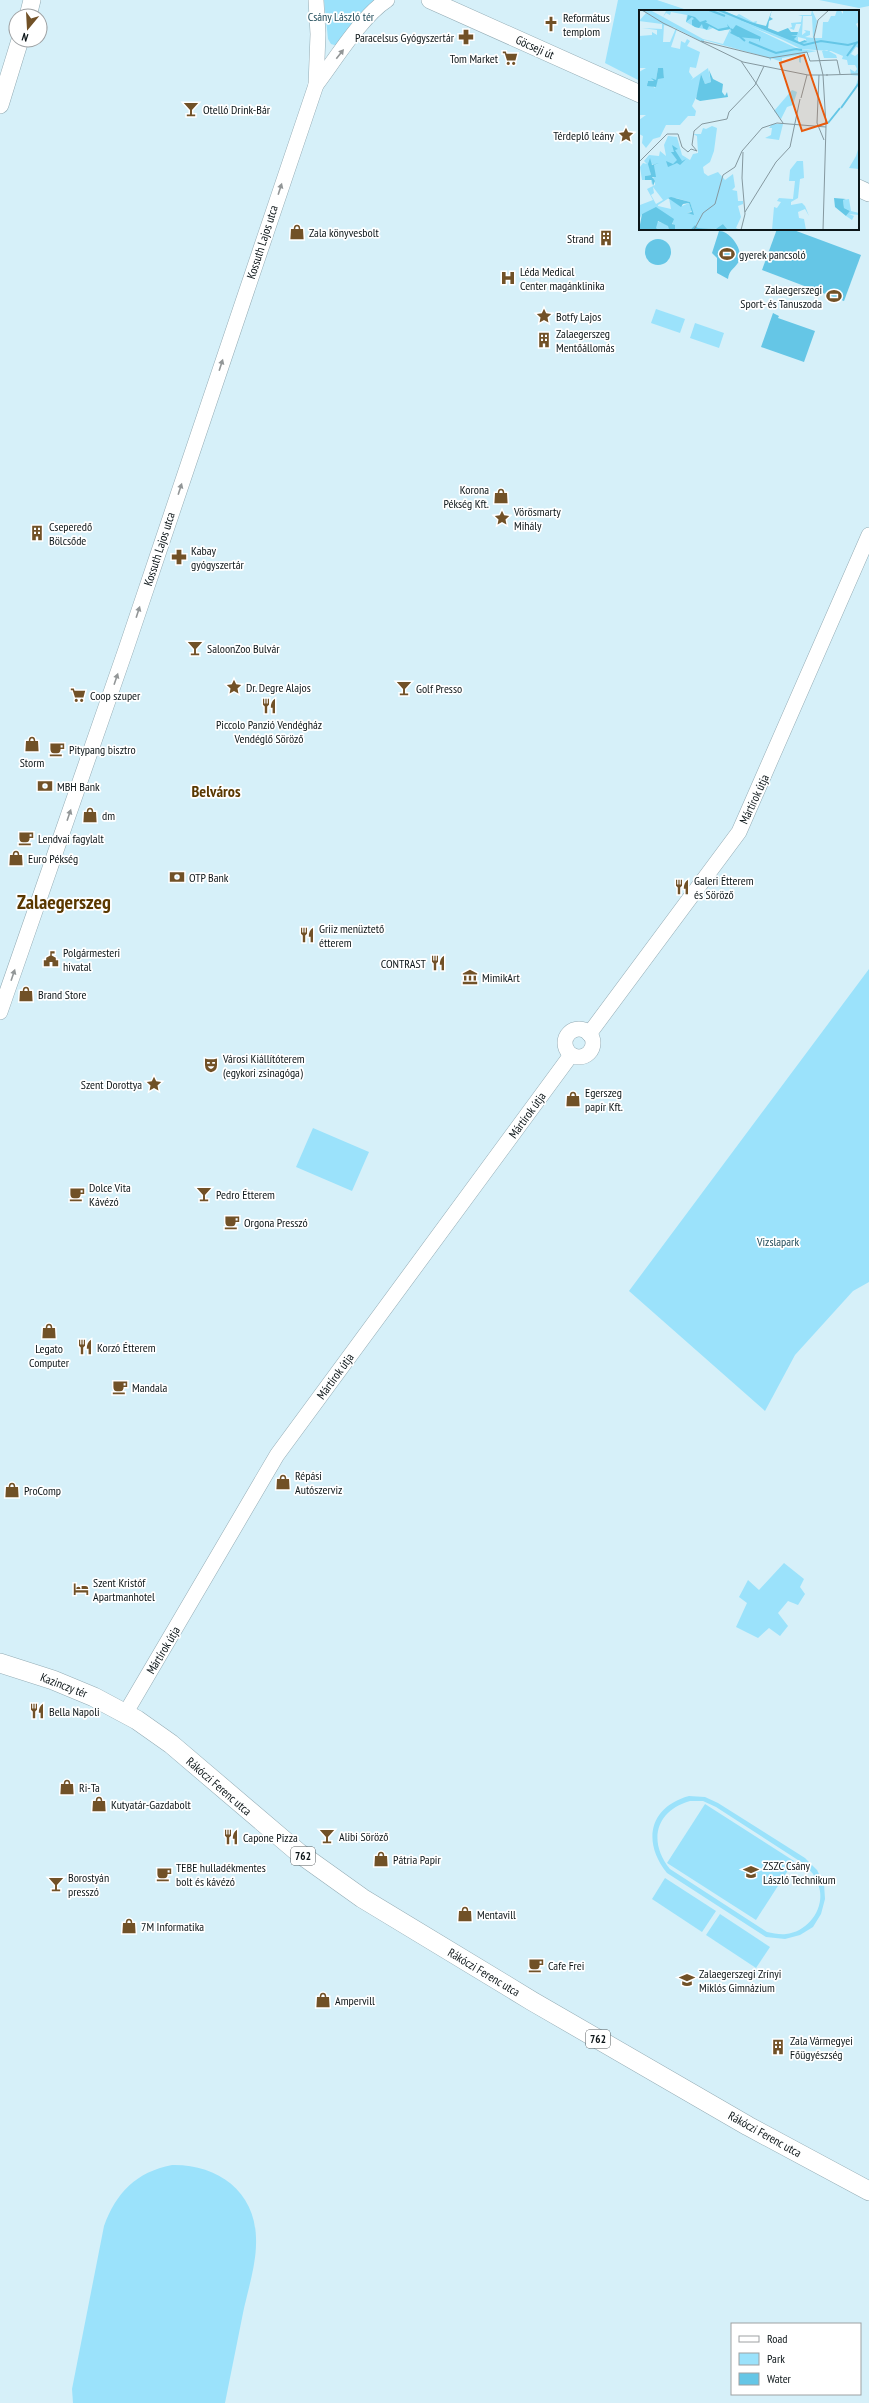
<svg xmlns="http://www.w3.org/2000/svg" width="869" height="2403" font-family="'PT Sans Narrow',sans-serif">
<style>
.green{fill:#9be2fb;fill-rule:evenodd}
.water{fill:#65c6e6}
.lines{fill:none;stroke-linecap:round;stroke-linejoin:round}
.tertiary-casing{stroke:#94acb5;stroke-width:16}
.secondary-casing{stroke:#94acb5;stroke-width:18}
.primary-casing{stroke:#94acb5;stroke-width:20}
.tertiary{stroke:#fff;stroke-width:15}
.secondary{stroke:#fff;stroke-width:17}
.primary{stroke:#fff;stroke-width:19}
.oneway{fill:#929697}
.labels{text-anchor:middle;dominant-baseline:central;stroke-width:3.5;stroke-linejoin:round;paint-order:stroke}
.shield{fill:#fff;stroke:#555b5d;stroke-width:1}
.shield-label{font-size:11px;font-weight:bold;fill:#0c1518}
.park-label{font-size:12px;fill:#214c5a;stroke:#fff}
.poi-label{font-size:12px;fill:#0c1518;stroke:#fff;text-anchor:start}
.street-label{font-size:12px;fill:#0c1518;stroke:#fff}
.district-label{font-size:16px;font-weight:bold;fill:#5a3800;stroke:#fff}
.town-label{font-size:20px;font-weight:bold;fill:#5a3800;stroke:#fff}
.inset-river{fill:none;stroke:#65c6e6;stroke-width:2}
.inset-road{fill:none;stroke:#85989f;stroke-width:1}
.view{fill:#e8590c;fill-opacity:0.15;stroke:#e8590c;stroke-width:2}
.inset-edge{fill:none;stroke:#0c1518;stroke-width:2}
</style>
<rect width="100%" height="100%" fill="#d6f0f9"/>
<g class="green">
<polygon points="324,0 376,0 338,46 331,44 328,39"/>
<polygon points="618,0 657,0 684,9 683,11 640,11 640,81 605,63"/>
<polygon points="819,0 869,0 869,6 859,8"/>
<polygon points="656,309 685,319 680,333 651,323"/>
<polygon points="695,323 724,333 719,348 690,338"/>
<polygon points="869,969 869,1282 853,1291 795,1355 765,1411 629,1291"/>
<polygon points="313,1128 369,1152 352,1191 296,1167"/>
<polygon points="784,1563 804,1579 800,1587 805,1594 798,1605 788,1601 778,1613 788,1626 780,1636 769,1628 758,1638 736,1627 747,1603 739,1597 748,1580 759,1590"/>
<path d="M689 1796 705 1797 718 1803 805 1858 817 1870 824 1884 825 1899 821 1914 813 1927 800 1935 785 1939 766 1937 667 1873C642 1842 649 1807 689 1796ZM690 1801H703L716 1807 801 1862C809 1869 815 1874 818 1884 827 1906 809 1932 786 1934 780 1935 773 1933 767 1932L670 1869C648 1842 655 1811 690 1801Z"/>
<polygon points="705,1804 794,1861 756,1920 667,1863"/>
<polygon points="665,1878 716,1911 702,1932 652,1899"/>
<polygon points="720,1914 770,1947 756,1968 706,1935"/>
<path d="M172 2165C216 2164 255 2190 256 2238 257 2263 248 2289 243 2313 237 2343 231 2373 225 2403H73L72 2389 104 2226C116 2193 136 2172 172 2165Z"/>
</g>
<g class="water">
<polygon points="777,229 791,229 861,255 844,301 762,270"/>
<path d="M719 231C730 231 744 250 739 261 736 268 729 269 728 279L717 273V258L712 253Z"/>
<circle cx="658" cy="252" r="13"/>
<polygon points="773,313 779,316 778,318 815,331 804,362 761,347"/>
</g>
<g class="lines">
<g class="tertiary-casing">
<g id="tertiary">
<path d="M316 85C335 60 362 16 387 0"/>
<polyline points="0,1012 126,649 316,85 318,34 316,0"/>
<circle cx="579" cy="1043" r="14"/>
<polyline points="589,1034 739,832 869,535"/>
<polyline points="125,1714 277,1455 571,1055"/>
</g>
</g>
<g class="secondary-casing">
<g id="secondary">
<polyline points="430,0 640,94"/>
<polyline points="28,16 32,0"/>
<polyline points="0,105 20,40"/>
<polyline points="858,188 869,193"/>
</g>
</g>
<g class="primary-casing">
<polyline id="primary" points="0,1663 53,1680 94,1697 137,1720 171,1744 299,1853 362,1898 532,2001 748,2126 869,2191"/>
</g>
<use href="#tertiary" class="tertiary"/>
<use href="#secondary" class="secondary"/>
<use href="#primary" class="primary"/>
</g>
<defs><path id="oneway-solid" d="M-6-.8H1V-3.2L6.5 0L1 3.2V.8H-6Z"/></defs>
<g class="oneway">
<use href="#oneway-solid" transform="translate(340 54) rotate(-52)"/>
<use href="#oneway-solid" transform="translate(280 189) rotate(-72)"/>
<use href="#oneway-solid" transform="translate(221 365) rotate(-72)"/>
<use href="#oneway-solid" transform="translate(180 489) rotate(-72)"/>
<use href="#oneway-solid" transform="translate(138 612) rotate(-72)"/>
<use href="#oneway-solid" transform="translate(116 679) rotate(-71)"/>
<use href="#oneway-solid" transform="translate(69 815) rotate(-71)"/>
<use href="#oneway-solid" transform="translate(13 975) rotate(-71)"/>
</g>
<defs>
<g id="church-bare" transform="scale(1.2)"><path d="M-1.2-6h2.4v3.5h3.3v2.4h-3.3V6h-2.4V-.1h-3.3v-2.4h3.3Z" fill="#715127" stroke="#fff" stroke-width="2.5" paint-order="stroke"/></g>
<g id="pharmacy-bare" transform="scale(1.2)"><path d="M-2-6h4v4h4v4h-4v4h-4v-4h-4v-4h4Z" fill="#715127" stroke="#fff" stroke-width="2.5" paint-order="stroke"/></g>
<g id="supermarket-bare" transform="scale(1.2)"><path d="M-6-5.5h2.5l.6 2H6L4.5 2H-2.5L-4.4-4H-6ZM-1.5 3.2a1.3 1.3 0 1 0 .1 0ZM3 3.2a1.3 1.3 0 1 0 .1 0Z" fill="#715127" stroke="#fff" stroke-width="2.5" paint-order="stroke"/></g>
<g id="bar-bare" transform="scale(1.2)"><path d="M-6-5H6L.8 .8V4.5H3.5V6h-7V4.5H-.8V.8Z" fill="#715127" stroke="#fff" stroke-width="2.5" paint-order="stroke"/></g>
<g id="sight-bare" transform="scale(1.2)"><path d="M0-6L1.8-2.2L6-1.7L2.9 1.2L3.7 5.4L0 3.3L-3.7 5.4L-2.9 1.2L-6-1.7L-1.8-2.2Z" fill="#715127" stroke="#fff" stroke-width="2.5" paint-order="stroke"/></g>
<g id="shop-bare" transform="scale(1.2)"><path d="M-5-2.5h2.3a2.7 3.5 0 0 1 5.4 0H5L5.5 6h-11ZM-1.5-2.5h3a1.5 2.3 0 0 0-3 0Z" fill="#715127" stroke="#fff" stroke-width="2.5" paint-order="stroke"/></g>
<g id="building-bare" transform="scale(1.2)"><path d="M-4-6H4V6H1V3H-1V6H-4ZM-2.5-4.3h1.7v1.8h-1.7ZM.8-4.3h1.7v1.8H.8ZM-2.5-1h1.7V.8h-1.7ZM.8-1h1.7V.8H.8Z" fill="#715127" stroke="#fff" stroke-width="2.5" paint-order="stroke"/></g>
<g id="stadium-bare" transform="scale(1.2)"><path d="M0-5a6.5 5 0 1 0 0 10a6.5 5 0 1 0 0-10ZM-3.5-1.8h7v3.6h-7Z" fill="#715127" stroke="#fff" stroke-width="2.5" paint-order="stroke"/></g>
<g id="hospital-bare" transform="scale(1.2)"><path d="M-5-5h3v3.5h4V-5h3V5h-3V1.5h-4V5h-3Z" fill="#715127" stroke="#fff" stroke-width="2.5" paint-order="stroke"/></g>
<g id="restaurant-bare" transform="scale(1.2)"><path d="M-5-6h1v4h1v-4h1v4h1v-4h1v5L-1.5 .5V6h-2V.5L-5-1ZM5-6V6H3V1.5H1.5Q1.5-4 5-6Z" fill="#715127" stroke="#fff" stroke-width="2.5" paint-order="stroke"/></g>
<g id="cafe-bare" transform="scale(1.2)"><path d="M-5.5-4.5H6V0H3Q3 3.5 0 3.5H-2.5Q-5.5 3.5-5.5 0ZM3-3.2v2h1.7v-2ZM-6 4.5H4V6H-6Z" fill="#715127" stroke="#fff" stroke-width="2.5" paint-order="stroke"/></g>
<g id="bank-bare" transform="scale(1.2)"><path d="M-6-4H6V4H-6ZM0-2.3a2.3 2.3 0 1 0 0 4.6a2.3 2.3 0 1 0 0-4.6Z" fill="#715127" stroke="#fff" stroke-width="2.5" paint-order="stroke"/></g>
<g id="civic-bare" transform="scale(1.2)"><path d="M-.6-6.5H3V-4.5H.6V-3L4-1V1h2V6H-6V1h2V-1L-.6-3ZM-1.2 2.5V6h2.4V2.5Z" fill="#715127" stroke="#fff" stroke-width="2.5" paint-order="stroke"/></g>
<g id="museum-bare" transform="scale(1.2)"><path d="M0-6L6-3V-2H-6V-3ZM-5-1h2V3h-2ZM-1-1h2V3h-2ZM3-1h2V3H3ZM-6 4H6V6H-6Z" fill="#715127" stroke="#fff" stroke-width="2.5" paint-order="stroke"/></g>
<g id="theatre-bare" transform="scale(1.2)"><path d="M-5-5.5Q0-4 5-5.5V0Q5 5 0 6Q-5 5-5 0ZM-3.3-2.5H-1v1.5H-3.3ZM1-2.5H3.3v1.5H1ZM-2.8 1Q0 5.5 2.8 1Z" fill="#715127" stroke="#fff" stroke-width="2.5" paint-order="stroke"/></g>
<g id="hotel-bare" transform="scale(1.2)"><path d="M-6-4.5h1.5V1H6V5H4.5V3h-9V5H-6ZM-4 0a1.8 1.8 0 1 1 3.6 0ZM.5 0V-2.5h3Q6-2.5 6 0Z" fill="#715127" stroke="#fff" stroke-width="2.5" paint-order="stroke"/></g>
<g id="school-bare" transform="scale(1.2)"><path d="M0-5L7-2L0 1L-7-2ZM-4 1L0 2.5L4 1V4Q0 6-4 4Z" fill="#715127" stroke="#fff" stroke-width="2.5" paint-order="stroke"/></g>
</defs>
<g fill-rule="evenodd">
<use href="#church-bare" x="551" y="24"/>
<use href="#pharmacy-bare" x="466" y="37"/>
<use href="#supermarket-bare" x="510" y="58"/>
<use href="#bar-bare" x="191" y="109"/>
<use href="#sight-bare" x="626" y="135"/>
<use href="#shop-bare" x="297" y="232"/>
<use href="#building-bare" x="606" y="238"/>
<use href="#stadium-bare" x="727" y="254"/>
<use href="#hospital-bare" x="508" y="278"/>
<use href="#stadium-bare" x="834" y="296"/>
<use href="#sight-bare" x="544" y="316"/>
<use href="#building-bare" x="544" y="340"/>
<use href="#shop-bare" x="501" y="496"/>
<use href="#sight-bare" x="502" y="518"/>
<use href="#building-bare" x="37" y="533"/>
<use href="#pharmacy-bare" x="179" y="557"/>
<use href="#bar-bare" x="195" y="648"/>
<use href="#sight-bare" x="234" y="687"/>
<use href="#bar-bare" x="404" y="688"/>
<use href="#supermarket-bare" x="78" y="695"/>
<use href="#restaurant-bare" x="269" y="706"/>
<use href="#shop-bare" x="32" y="744"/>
<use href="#cafe-bare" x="57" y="749"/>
<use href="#bank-bare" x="45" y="786"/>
<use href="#shop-bare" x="90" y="815"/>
<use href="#cafe-bare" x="26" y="838"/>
<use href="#shop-bare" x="16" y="858"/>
<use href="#bank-bare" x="177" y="877"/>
<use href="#restaurant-bare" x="682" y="887"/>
<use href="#restaurant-bare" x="307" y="935"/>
<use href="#civic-bare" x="51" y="959"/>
<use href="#restaurant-bare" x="438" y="963"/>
<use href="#museum-bare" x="470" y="977"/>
<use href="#shop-bare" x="26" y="994"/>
<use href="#theatre-bare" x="211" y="1065"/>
<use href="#sight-bare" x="154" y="1084"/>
<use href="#shop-bare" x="573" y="1099"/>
<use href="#cafe-bare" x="77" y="1194"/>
<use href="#bar-bare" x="204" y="1194"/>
<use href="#cafe-bare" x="232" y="1222"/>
<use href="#shop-bare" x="49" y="1331"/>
<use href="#restaurant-bare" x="85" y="1347"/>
<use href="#cafe-bare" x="120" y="1387"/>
<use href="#shop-bare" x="283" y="1482"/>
<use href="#shop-bare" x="12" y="1490"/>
<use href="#hotel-bare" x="81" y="1589"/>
<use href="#restaurant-bare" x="37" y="1711"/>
<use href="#shop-bare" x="67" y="1787"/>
<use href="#shop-bare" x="99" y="1804"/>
<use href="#bar-bare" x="327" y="1836"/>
<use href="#restaurant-bare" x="231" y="1837"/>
<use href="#shop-bare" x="381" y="1859"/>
<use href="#school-bare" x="751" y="1872"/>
<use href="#cafe-bare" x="164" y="1874"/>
<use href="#bar-bare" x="56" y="1884"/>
<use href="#shop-bare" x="465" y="1914"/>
<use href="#shop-bare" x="129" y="1926"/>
<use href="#cafe-bare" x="536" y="1965"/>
<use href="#school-bare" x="687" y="1980"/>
<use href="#shop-bare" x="323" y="2000"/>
<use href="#building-bare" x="778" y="2047"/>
</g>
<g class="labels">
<g class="shield">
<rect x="291" y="1847" width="24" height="18" rx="3"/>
<rect x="586" y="2030" width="24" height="18" rx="3"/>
</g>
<g class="shield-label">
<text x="303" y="1856">762</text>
<text x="598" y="2039">762</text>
</g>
<g class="park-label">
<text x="341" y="16">Csány László tér</text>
<text x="778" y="1241">Vizslapark</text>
</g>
<g class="poi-label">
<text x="563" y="17">Református<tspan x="563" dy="14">templom</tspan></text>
<text x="454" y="37" text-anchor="end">Paracelsus Gyógyszertár</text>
<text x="498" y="58" text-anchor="end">Tom Market</text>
<text x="203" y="109">Otelló Drink-Bár</text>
<text x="614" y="135" text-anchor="end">Térdeplő leány</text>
<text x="309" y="232">Zala könyvesbolt</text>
<text x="594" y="238" text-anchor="end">Strand</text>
<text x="739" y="254">gyerek pancsoló</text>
<text x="520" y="271">Léda Medical<tspan x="520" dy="14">Center magánklinika</tspan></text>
<text x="822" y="289" text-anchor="end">Zalaegerszegi<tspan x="822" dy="14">Sport- és Tanuszoda</tspan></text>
<text x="556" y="316">Botfy Lajos</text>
<text x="556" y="333">Zalaegerszeg<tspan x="556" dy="14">Mentőállomás</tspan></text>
<text x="489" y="489" text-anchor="end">Korona<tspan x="489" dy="14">Pékség Kft.</tspan></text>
<text x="514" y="511">Vörösmarty<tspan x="514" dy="14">Mihály</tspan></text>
<text x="49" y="526">Cseperedő<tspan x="49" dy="14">Bölcsőde</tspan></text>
<text x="191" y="550">Kabay<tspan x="191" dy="14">gyógyszertár</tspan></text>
<text x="207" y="648">SaloonZoo Bulvár</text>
<text x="246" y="687">Dr. Degre Alajos</text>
<text x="416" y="688">Golf Presso</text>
<text x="90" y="695">Coop szuper</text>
<text x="269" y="724" text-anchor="middle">Piccolo Panzió Vendégház<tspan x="269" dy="14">Vendéglő Söröző</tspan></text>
<text x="69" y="749">Pitypang bisztro</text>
<text x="32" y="762" text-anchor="middle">Storm</text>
<text x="57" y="786">MBH Bank</text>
<text x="102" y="815">dm</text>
<text x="38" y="838">Lendvai fagylalt</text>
<text x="28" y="858">Euro Pékség</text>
<text x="189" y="877">OTP Bank</text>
<text x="694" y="880">Galeri Étterem<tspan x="694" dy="14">és Söröző</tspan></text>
<text x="319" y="928">Griiz menüztető<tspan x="319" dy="14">étterem</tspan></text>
<text x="63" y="952">Polgármesteri<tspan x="63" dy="14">hivatal</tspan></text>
<text x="426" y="963" text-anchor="end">CONTRAST</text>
<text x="482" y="977">MimikArt</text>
<text x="38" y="994">Brand Store</text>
<text x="223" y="1058">Városi Kiállítóterem<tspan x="223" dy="14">(egykori zsinagóga)</tspan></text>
<text x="142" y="1084" text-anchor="end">Szent Dorottya</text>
<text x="585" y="1092">Egerszeg<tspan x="585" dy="14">papír Kft.</tspan></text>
<text x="89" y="1187">Dolce Vita<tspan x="89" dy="14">Kávézó</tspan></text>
<text x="216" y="1194">Pedro Étterem</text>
<text x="244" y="1222">Orgona Presszó</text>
<text x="97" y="1347">Korzó Étterem</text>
<text x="49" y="1348" text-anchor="middle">Legato<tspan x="49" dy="14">Computer</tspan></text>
<text x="132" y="1387">Mandala</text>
<text x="295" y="1475">Répási<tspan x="295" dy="14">Autószerviz</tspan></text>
<text x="24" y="1490">ProComp</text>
<text x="93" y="1582">Szent Kristóf<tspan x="93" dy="14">Apartmanhotel</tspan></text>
<text x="49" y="1711">Bella Napoli</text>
<text x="79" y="1787">Ri-Ta</text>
<text x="111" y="1804">Kutyatár-Gazdabolt</text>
<text x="339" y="1836">Alibi Söröző</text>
<text x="243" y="1837">Capone Pizza</text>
<text x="393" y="1859">Pátria Papir</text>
<text x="763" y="1865">ZSZC Csány<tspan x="763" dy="14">László Technikum</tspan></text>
<text x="176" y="1867">TEBE hulladékmentes<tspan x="176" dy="14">bolt és kávézó</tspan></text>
<text x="68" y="1877">Borostyán<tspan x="68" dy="14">presszó</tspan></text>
<text x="477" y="1914">Mentavill</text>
<text x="141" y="1926">7M Informatika</text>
<text x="548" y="1965">Cafe Frei</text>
<text x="699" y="1973">Zalaegerszegi Zrínyi<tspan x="699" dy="14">Miklós Gimnázium</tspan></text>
<text x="335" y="2000">Ampervill</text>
<text x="790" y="2040">Zala Vármegyei<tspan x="790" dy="14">Főügyészség</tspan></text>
</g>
<g class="street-label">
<text transform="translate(535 47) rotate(24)">Göcseji út</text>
<text transform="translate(262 242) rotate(-72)">Kossuth Lajos utca</text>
<text transform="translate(159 549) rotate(-72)">Kossuth Lajos utca</text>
<text transform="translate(754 799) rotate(-65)">Mártírok útja</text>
<text transform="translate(527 1115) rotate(-54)">Mártírok útja</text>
<text transform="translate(335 1376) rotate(-54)">Mártírok útja</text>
<text transform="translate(163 1650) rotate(-59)">Mártírok útja</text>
<text transform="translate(64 1685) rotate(21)">Kazinczy tér</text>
<text transform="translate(219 1786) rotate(41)">Rákóczi Ferenc utca</text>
<text transform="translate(484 1972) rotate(31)">Rákóczi Ferenc utca</text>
<text transform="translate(765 2134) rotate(29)">Rákóczi Ferenc utca</text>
</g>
<g class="district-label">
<text x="216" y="791">Belváros</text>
</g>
<g class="town-label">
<text x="64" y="902">Zalaegerszeg</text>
</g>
</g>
<g transform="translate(639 10)">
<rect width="220" height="220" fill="#d6f0f9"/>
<path d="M1 0H11L24 7 27 1 23 0H83L97 6 100 4 114 12 118 11 117 14 100 8 165 35 160 32H167V29L159 27V32L155 29 156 26 151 25 159 23 162 14H157L155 20 150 18 153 17 152 13 162 12 163 6 159 5H172L173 0 178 11 175 28H183L184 12H189L192 6H196L198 0 202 1 204 4V0H220V12L217 14 220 20V38L217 37 212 44 216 46 220 43V71L214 82 208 90 215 81 220 66 212 65 211 59 216 62 218 59 216 55H209L208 50 203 49 204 46 192 41 162 39 144 30 111 16 159 39 178 41 162 44V53L160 52V45L143 48V52L132 48V51L130 48 65 30V33L38 19 32 37 41 39 42 31 46 33 48 29 51 31 48 36 61 42 57 58 51 57 50 62 54 68 52 70 69 58 72 72 66 74 62 64 60 81 53 96 57 101 56 106H49L41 115H27L21 127 14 129 7 138 3 133 4 126 0 124V110L7 105H0V62L7 58H0V26L13 25V22L18 25V20L3 18 23 19V14L0 11 7 3ZM32 2 48 5 47 12 56 17 69 20 74 18 80 21 91 19 84 34 64 29 24 7 27 3 31 5ZM164 6H173L174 28 166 27 171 25V21L165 20 167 22 163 25ZM25 15 37 18 31 32H24ZM19 58 24 61 25 68H19L16 78 8 72 17 70ZM188 40 197 45 198 48H185L183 41ZM153 80 158 82 154 95 148 97 142 109 135 101ZM133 114H144L140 130 126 128 132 125 133 118H130ZM73 116 78 118 75 141 71 152 64 157 65 163 69 166 79 162 86 170 94 164 96 177 93 180 98 181 99 191H104V194L99 196 102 207 97 218 101 220H89L84 214 80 219 59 218 56 215 51 220H36L32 209 18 198 3 204 1 208V195L14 190 8 179 16 175V170L13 175 12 170 16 166 15 155H19L10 154 12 165 6 166V170H3L1 157 4 153 8 154 5 151 10 145 20 146 21 141 27 146 25 135 29 126 38 127 43 145 51 150 54 144 59 143 58 126 54 124H62L64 118 67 119ZM14 177 24 190 17 194 12 185 15 183ZM30 188 32 199 19 196V195ZM37 188 51 192 53 199V204L48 203 53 201 50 193 43 196 33 190ZM220 136V159L210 158 217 146ZM158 151H164L165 168 161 169 159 188 152 192V195L163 193 166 196 170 206 166 199 159 202 160 208 165 209 167 220H133L135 197 138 198 142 192 138 191 140 188 154 189 156 171H150L151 160ZM210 189 212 201 220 203V205L210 204 215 206 213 210 207 206 211 201 205 198 204 190ZM17 211 29 215 30 220 17 219Z" fill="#9be2fb" fill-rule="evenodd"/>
<path d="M133 0 131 7 134 9 130 11 129 18 139 22 149 18 152 22H159L158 25H152L158 26 155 29 161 33V32L166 30 168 32 162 33 167 35H165L99 9 127 16ZM49 5 56 7 61 12 67 10 68 12H66L79 19 89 17 88 14 92 19 80 21 70 16 68 20 64 18 63 14 60 18 56 17 53 15V10L55 9 53 7 47 12ZM97 15 122 27 120 32V29L99 27 91 23ZM19 58H24L25 68 19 69 17 77 8 76 9 71H15L12 68 17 70ZM70 60 74 69 84 74 83 82 86 86 88 82 89 87 61 91 57 89 62 64 66 74 72 72ZM33 135 39 139 36 140 43 151 40 153 47 149 41 155 38 153 29 157 27 151 34 154 38 150 32 142H35ZM11 148 13 155 20 153 15 155 17 167H13L16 171 14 176 13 170H6V166L12 165 9 154ZM32 187 51 192 55 205 48 203 53 202 50 193 44 194 42 197 29 188ZM195 188 207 189 204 190 205 198 211 201 207 206 196 197ZM17 197 35 209 33 214 36 215V220H30L29 216 19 211 17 218 19 220H0L3 204ZM84 214 89 220H51L56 215 59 218 77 219Z" fill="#65c7e6"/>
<path class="inset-river" d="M70 0 86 6M80 0 165 35 182 31 209 35 220 32M92 19 106 31M110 32 137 43 157 39 163 40M208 46 218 32M202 98 220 73M189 113 201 98"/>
<path class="inset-road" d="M3 0 24 13 104 52 169 65H189M62 31 131 48 168 42 171 51 198 50 201 64M102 51 144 113M180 65 178 113 185 130M184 65 175 27 179 10 190 0M184 65 187 116 184 220M187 65 220 64M162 88 168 65M49 142 52 139 58 141 53 135 55 121 63 114 88 109 90 102 116 75 125 56M0 152 28 124H39L43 137 49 142M106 202 137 152 151 137 161 89M55 220 64 203 76 194 84 165 96 157 103 141 123 118 138 113 187 117M102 220 106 204 103 168 104 142"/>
<path class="view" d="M165 45 188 113 163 121 141 53Z"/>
<rect width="220" height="220" class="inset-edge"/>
</g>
<rect x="731" y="2323" width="130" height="72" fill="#ffffff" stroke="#9ea1a3"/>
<rect x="739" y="2336" width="20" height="6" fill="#ffffff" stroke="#9ea1a3"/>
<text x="767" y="2343" font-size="12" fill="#0c1518">Road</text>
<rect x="739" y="2353" width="20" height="12" fill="#9be2fb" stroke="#9ea1a3"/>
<text x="767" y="2363" font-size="12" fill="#0c1518">Park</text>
<rect x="739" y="2373" width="20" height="12" fill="#65c6e6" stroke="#9ea1a3"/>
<text x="767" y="2383" font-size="12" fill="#0c1518">Water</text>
<g transform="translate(28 28) rotate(198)"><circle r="19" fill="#ffffff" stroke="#9ea1a3"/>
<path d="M0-3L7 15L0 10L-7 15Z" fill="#715127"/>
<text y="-6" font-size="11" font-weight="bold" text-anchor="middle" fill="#0c1518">N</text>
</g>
</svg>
